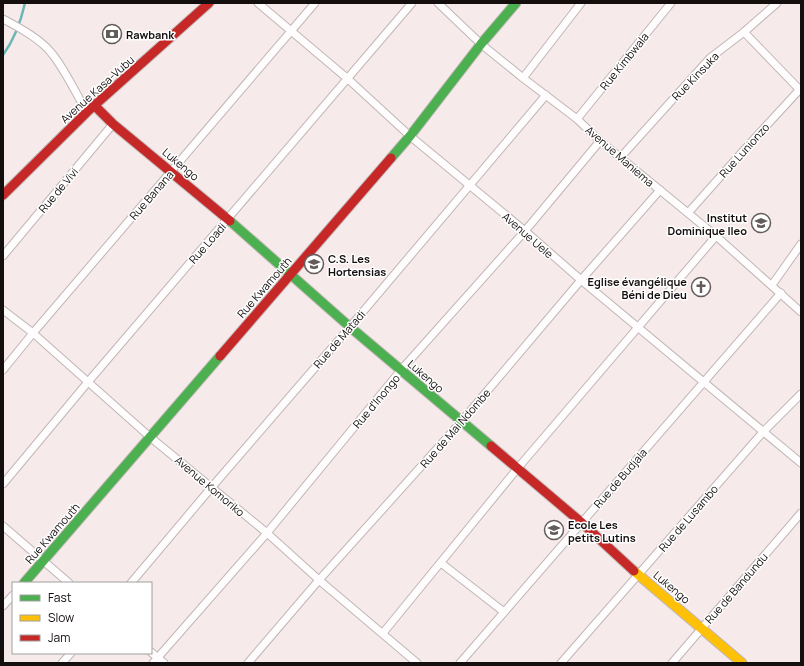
<svg xmlns="http://www.w3.org/2000/svg" width="804" height="666" font-family="Manrope,sans-serif">
<style>
.lines{fill:none;stroke-linecap:round;stroke-linejoin:round}
.stream{stroke:#6bb7b4;stroke-width:2.5}
.street-casing{stroke:#c0b6b6;stroke-width:9}
.fast-casing{stroke:#c0b6b6;stroke-width:11}
.slow-casing{stroke:#c0b6b6;stroke-width:11}
.jam-casing{stroke:#c0b6b6;stroke-width:11}
.street{stroke:#fefcfc;stroke-width:7}
.fast{stroke:#4caf50;stroke-width:9}
.slow{stroke:#ffc107;stroke-width:9}
.jam{stroke:#c62828;stroke-width:9}
.labels{text-anchor:middle;dominant-baseline:central;stroke-width:3;stroke-linejoin:round;paint-order:stroke}
.poi-label{font-size:11px;font-weight:bold;fill:#150e0e;stroke:#fff;text-anchor:start}
.street-label{font-size:11px;fill:#150e0e;stroke:#fff}
</style>
<rect width="100%" height="100%" fill="#f6eaea"/>
<g class="lines">
<path class="stream" d="M3 55C14 40 21 21 25 3"/>
<g class="street-casing">
<g id="street">
<polyline points="258,3 348,79 410,136 525,231 581,280 801,463"/>
<polyline points="438,3 481,44 523,78 577,119 600,141 716,236 801,312"/>
<path d="M3 19C18 27 35 36 47 48 62 63 76 94 87 112"/>
<polyline points="744,32 799,89"/>
<polyline points="523,78 581,3"/>
<polyline points="577,119 671,3"/>
<polyline points="620,158 710,58 744,32 777,3"/>
<polyline points="688,213 744,150 801,88"/>
<polyline points="3,256 113,124"/>
<polyline points="772,285 801,244"/>
<polyline points="3,310 33,333 150,437 267,533 319,580 417,663"/>
<polyline points="3,370 33,333 315,3"/>
<polyline points="3,484 88,382 412,3"/>
<polyline points="3,526 69,583"/>
<polyline points="441,563 504,612"/>
<polyline points="131,583 211,488 350,327 546,95"/>
<polyline points="3,606 13,595"/>
<polyline points="383,633 517,469 716,236"/>
<polyline points="151,652 164,663"/>
<polyline points="62,663 71,653"/>
<polyline points="153,663 267,533 401,370 525,231 600,141"/>
<polyline points="248,663 319,580 461,422 581,280 660,190"/>
<polyline points="460,663 781,293"/>
<polyline points="561,663 763,432 801,394"/>
<polyline points="672,663 801,513"/>
</g>
</g>
<g class="fast-casing">
<g id="fast">
<polyline points="391,158 410,136 481,44 516,3"/>
<polyline points="230,221 350,327 491,446"/>
<polyline points="24,583 220,356"/>
</g>
</g>
<g class="slow-casing">
<polyline id="slow" points="634,571 742,663"/>
</g>
<g class="jam-casing">
<g id="jam">
<polyline points="95,106 113,124 230,221"/>
<polyline points="3,195 87,112 209,3"/>
<polyline points="220,356 391,158"/>
<polyline points="491,446 582,523 634,571"/>
</g>
</g>
<use href="#street" class="street"/>
<use href="#fast" class="fast"/>
<use href="#slow" class="slow"/>
<use href="#jam" class="jam"/>
</g>
<defs>
<g id="bank-ring" transform="scale(1)"><circle r="9.5" fill="#fff" stroke="#645b5b" stroke-width="1.5"/><path d="M-6-4H6V4H-6ZM0-2.3a2.3 2.3 0 1 0 0 4.6a2.3 2.3 0 1 0 0-4.6Z" fill="#645b5b"/></g>
<g id="school-ring" transform="scale(1)"><circle r="9.5" fill="#fff" stroke="#645b5b" stroke-width="1.5"/><path d="M0-5L7-2L0 1L-7-2ZM-4 1L0 2.5L4 1V4Q0 6-4 4Z" fill="#645b5b"/></g>
<g id="church-ring" transform="scale(1)"><circle r="9.5" fill="#fff" stroke="#645b5b" stroke-width="1.5"/><path d="M-1.2-6h2.4v3.5h3.3v2.4h-3.3V6h-2.4V-.1h-3.3v-2.4h3.3Z" fill="#645b5b"/></g>
</defs>
<g fill-rule="evenodd">
<use href="#bank-ring" x="112" y="34"/>
<use href="#school-ring" x="761" y="223"/>
<use href="#school-ring" x="314" y="264"/>
<use href="#church-ring" x="701" y="287"/>
<use href="#school-ring" x="554" y="530"/>
</g>
<g class="labels">
<g class="poi-label">
<text x="126" y="34">Rawbank</text>
<text x="747" y="217" text-anchor="end">Institut<tspan x="747" dy="13">Dominique Ileo</tspan></text>
<text x="328" y="258">C.S. Les<tspan x="328" dy="13">Hortensias</tspan></text>
<text x="687" y="281" text-anchor="end">Eglise évangélique<tspan x="687" dy="13">Béni de Dieu</tspan></text>
<text x="568" y="524">Ecole Les<tspan x="568" dy="13">petits Lutins</tspan></text>
</g>
<g class="street-label">
<text transform="translate(624 61) rotate(-51)">Rue Kimbwala</text>
<text transform="translate(695 76) rotate(-46)">Rue Kinsuka</text>
<text transform="translate(97 89) rotate(-42)">Avenue Kasa-Vubu</text>
<text transform="translate(744 150) rotate(-48)">Rue Lunionzo</text>
<text transform="translate(620 156) rotate(41)">Avenue Maniema</text>
<text transform="translate(181 164) rotate(40)">Lukengo</text>
<text transform="translate(58 190) rotate(-50)">Rue de Vivi</text>
<text transform="translate(151 195) rotate(-49)">Rue Banana</text>
<text transform="translate(528 235) rotate(41)">Avenue Uele</text>
<text transform="translate(207 243) rotate(-49)">Rue Loadi</text>
<text transform="translate(264 287) rotate(-49)">Rue Kwamouth</text>
<text transform="translate(339 339) rotate(-49)">Rue de Matadi</text>
<text transform="translate(426 376) rotate(41)">Lukengo</text>
<text transform="translate(376 401) rotate(-50)">Rue d'Inongo</text>
<text transform="translate(455 428) rotate(-49)">Rue de Mai Ndombe</text>
<text transform="translate(620 478) rotate(-49)">Rue de Budjala</text>
<text transform="translate(210 486) rotate(40)">Avenue Komoriko</text>
<text transform="translate(688 518) rotate(-49)">Rue de Lusambo</text>
<text transform="translate(52 533) rotate(-49)">Rue Kwamouth</text>
<text transform="translate(672 587) rotate(40)">Lukengo</text>
<text transform="translate(736 588) rotate(-49)">Rue de Bandundu</text>
</g>
</g>
<rect width="804" height="666" fill="none" stroke="#150e0e" stroke-width="8"/>
<rect x="12" y="582" width="140" height="72" fill="#ffffff" stroke="#a19f9f"/>
<rect x="20" y="595" width="20" height="6" fill="#4caf50" stroke="#a19f9f"/>
<text x="48" y="602" font-size="12" fill="#150e0e">Fast</text>
<rect x="20" y="615" width="20" height="6" fill="#ffc107" stroke="#a19f9f"/>
<text x="48" y="622" font-size="12" fill="#150e0e">Slow</text>
<rect x="20" y="635" width="20" height="6" fill="#c62828" stroke="#a19f9f"/>
<text x="48" y="642" font-size="12" fill="#150e0e">Jam</text>
</svg>
